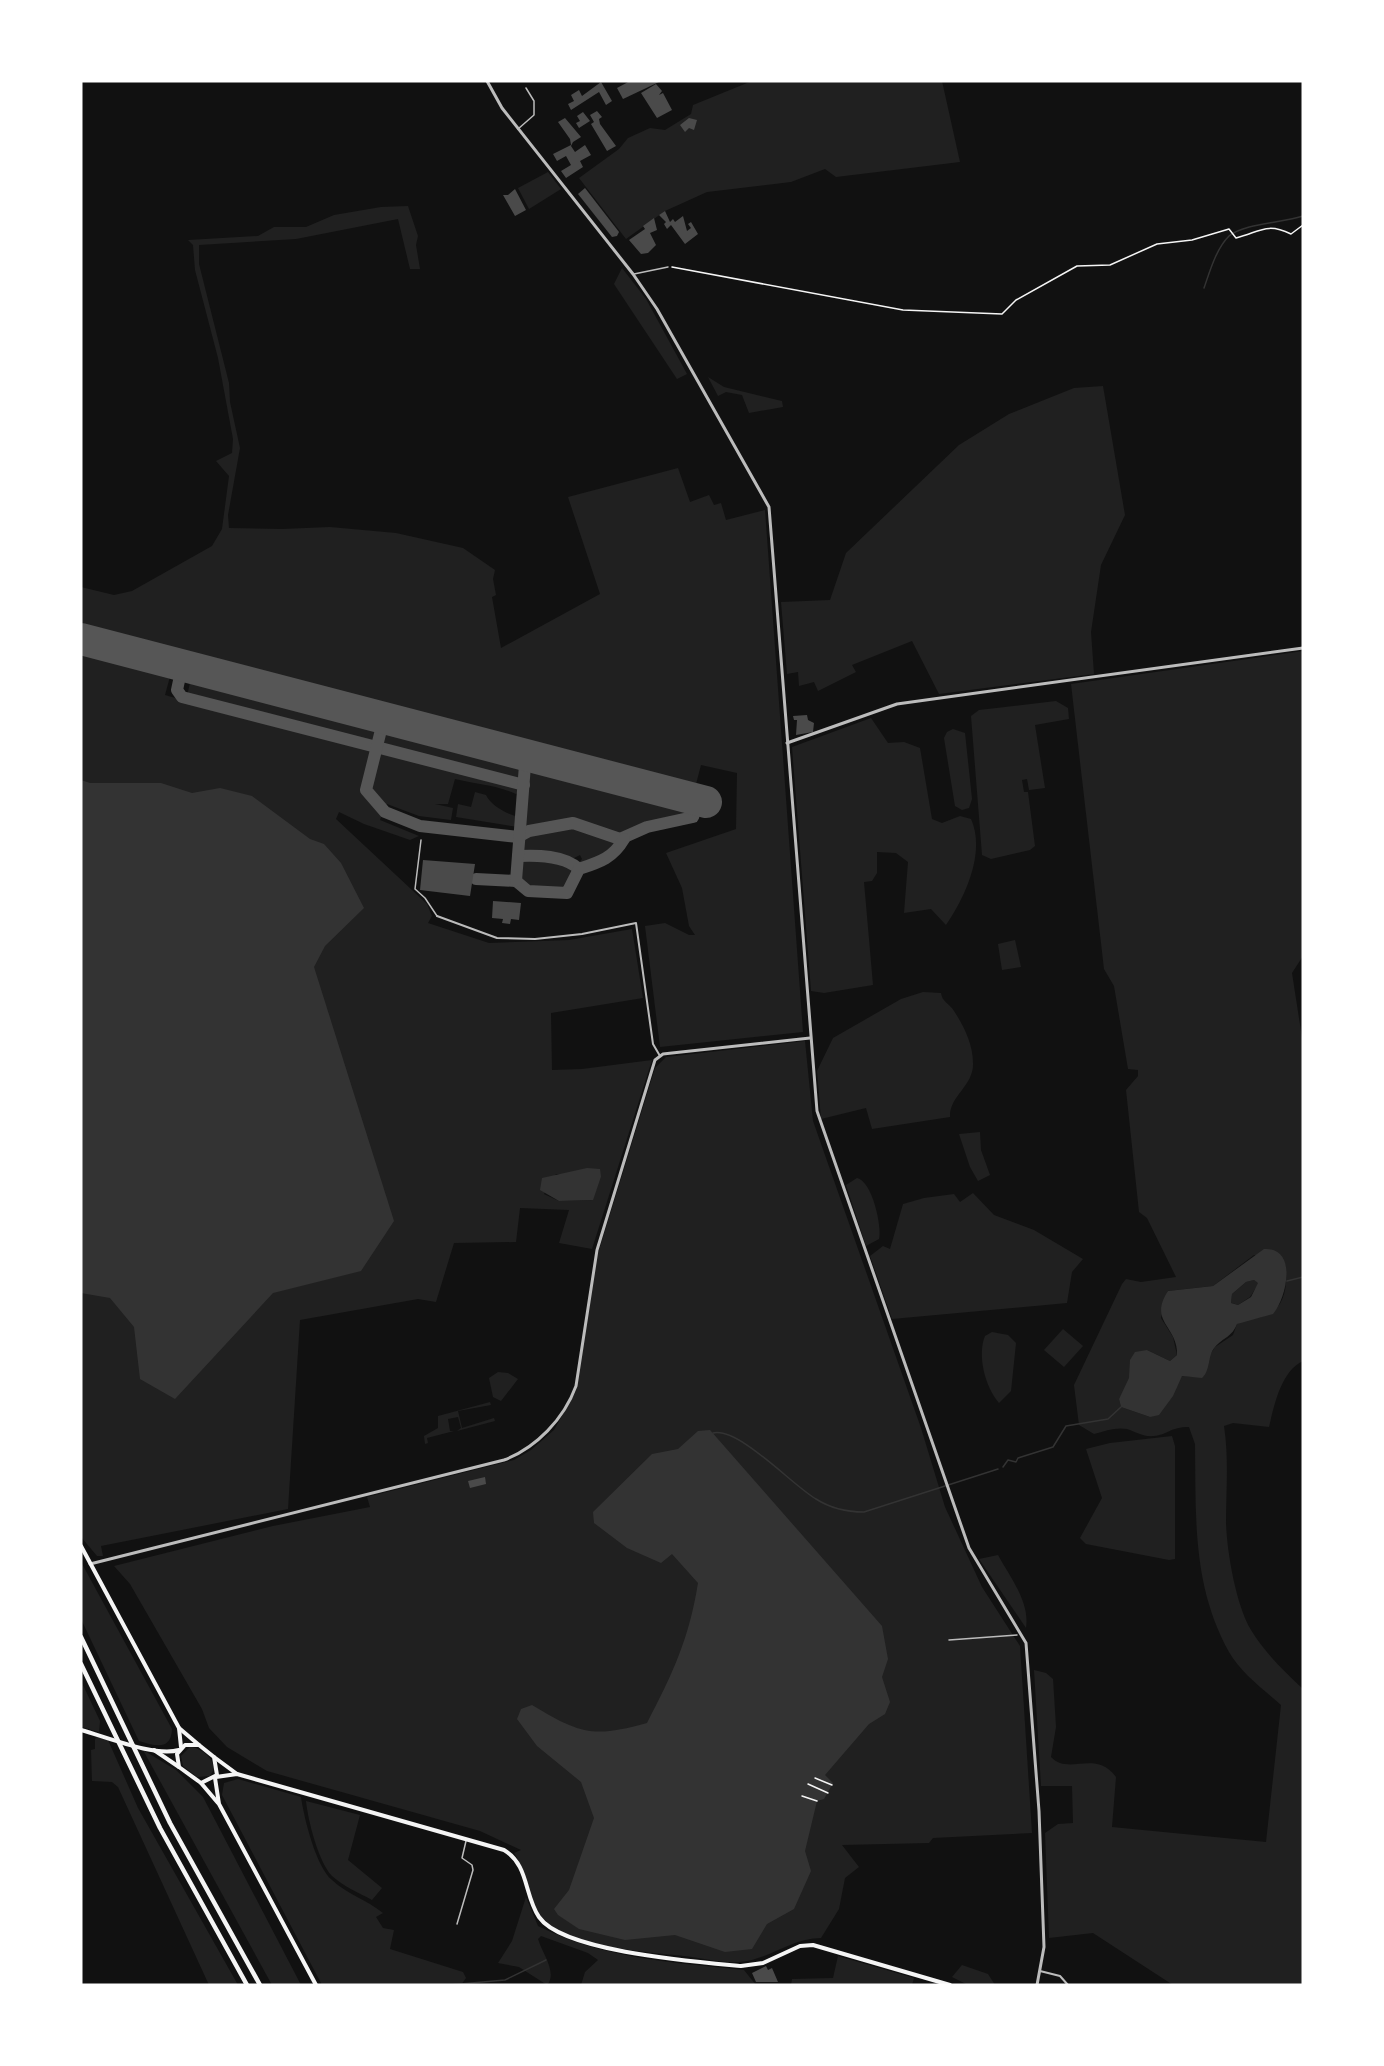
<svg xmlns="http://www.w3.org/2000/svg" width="1384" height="2066" font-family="'Noto Sans',sans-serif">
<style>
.green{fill:#202020;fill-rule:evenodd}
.water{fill:#333;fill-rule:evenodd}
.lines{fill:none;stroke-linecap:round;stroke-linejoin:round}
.stream{stroke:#333;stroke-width:1.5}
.taxiway{stroke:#565656;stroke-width:12}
.runway{stroke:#565656;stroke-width:32}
.building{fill:#4a4a4a}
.path{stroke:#f5f5f5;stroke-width:1.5}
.service{stroke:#bcbcbc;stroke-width:1.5}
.minor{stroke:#bcbcbc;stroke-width:2}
.tertiary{stroke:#bcbcbc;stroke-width:3}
.primary{stroke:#f5f5f5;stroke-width:4}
.trunk{stroke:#f5f5f5;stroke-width:4}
.motorway{stroke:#f5f5f5;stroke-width:4.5}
</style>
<rect width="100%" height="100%" fill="#111"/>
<g class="green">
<polygon points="752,81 942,81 960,162 836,177 825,169 791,182 707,192 665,211 626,239 579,178 619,149 628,138 650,128 665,130 691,114 693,105"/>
<polygon points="548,172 561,189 529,209 518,188"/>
<polygon points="408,206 418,236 416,245 420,269 410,269 398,219 296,239 199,245 199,264 229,383 230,402 240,448 228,515 229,528 282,529 330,527 396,533 463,548 495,570 493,579 496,595 492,597 501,648 600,594 568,497 678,468 690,502 709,495 714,505 721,503 726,520 765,510 803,1032 660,1047 645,926 665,923 689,935 695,935 689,926 682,888 666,853 736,829 737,773 701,765 695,788 81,627 81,587 114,595 132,591 212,546 222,529 229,476 216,461 232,453 233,439 218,358 195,270 193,245 188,240 258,236 274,227 306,227 334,215 381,207"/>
<polygon points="622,268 646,299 687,374 677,379 614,284"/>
<polygon points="708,377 724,387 782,401 783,407 749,413 742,395 726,392 718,396"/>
<polygon points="1103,386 1125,515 1101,565 1091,632 1094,674 939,694 912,641 852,665 856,672 818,691 814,682 799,686 798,672 787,674 781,602 830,600 846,553 959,445 1009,414 1074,388"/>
<path d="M81 650 171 673 165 695 186 701 191 678 515 763 521 772 520 791 516 794C496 785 476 784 455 779L448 804H435L453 808 451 820 419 816 387 804 384 808 369 792 366 796 382 814 380 820 419 836 410 840 364 824 339 812 336 819 427 904 432 916 428 923 489 943 569 940 632 929 643 998 551 1013 552 1070 582 1069 652 1060 592 1249 559 1243 569 1210 520 1208 516 1242 454 1243 436 1302 418 1299 300 1320 288 1509 101 1546 103 1556H97L81 1537ZM556 1174 601 1177 592 1200 559 1201 544 1194Z"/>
<path d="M1303 651V956L1292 973 1303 1044V1361C1281 1371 1274 1406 1269 1427L1233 1423 1224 1426C1229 1458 1226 1491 1226 1523 1227 1552 1236 1605 1251 1630 1265 1653 1284 1671 1303 1689V1985H1173L1093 1933 1049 1938 1045 1833 1058 1824 1073 1823 1072 1786H1041L1034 1670 1046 1673 1053 1679 1056 1727 1051 1757C1069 1776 1095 1749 1116 1777L1112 1827 1266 1842 1281 1705C1263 1689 1241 1673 1229 1652 1192 1585 1196 1517 1195 1444L1189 1427C1170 1427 1167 1435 1154 1436 1143 1437 1136 1432 1127 1429 1116 1427 1105 1431 1094 1434L1079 1425 1074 1385 1122 1284 1126 1279 1141 1282 1176 1277 1147 1218 1139 1212 1126 1090 1138 1076V1070L1128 1069 1114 986 1104 969 1071 684ZM1254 1255 1285 1264C1288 1285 1286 1308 1264 1316 1255 1320 1246 1318 1237 1324L1233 1335 1215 1347 1196 1377 1182 1376 1150 1417 1121 1407 1119 1399 1147 1350 1170 1361 1177 1355 1173 1337 1161 1318 1168 1291 1213 1286Z"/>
<polygon points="1056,701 1068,708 1069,719 1035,725 1045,788 1029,790 1027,779 1022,780 1024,792 1028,792 1035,846 1030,850 991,859 982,855 971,716 979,710"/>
<path d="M871 718 888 743 904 742 920 748 932 819 942 823 960 816 971 819C986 852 965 898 946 925L931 909 904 913 908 862 896 853 877 852V873L872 881 864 882 873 985 824 993 811 991 792 747Z"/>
<polygon points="953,729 965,733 972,799 969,808 962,810 955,806 944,738 947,732"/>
<polygon points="529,768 689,809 691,814 643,825 621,836 572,820 525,829"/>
<path d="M475 792 486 795C490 805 508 815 519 817L518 827 456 817 458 804 471 807Z"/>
<polygon points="571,825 618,843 609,854 580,865 577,865 582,859 580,855 572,859 540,853 524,854 525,837 528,833"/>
<polygon points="539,858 571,865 572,868 565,888 533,887 522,879 523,859"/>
<polygon points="1015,940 1021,967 1002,970 998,944"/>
<path d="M923 992 941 993C942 1002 950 1004 954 1011 964 1026 973 1045 973 1063 974 1086 949 1096 950 1117L872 1129 866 1108 821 1119 817 1071 833 1038 901 999Z"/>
<path d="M805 1041 813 1121 921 1428 945 1507 982 1587 1020 1646 1032 1833 933 1838 929 1843 842 1845 859 1867 845 1878 839 1909 821 1938C791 1938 769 1960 739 1962 721 1963 702 1958 684 1956 647 1952 565 1947 541 1916 528 1900 527 1872 514 1853L521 1850 480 1831 267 1771 227 1747 209 1728 202 1709 130 1584 114 1566 273 1526 370 1507 367 1497 514 1460 531 1450 554 1430 576 1391 596 1260 655 1068 666 1057Z"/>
<polygon points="980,1132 981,1150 990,1175 978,1181 970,1167 959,1134"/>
<path d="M857 1178C872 1181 882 1226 879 1239L866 1246 846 1185Z"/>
<polygon points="973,1193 994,1215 1034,1230 1083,1259 1072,1272 1067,1303 892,1319 870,1256 883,1246 890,1249 903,1204 924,1198 954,1194 960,1202"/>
<polygon points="1254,1280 1259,1283 1250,1297 1238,1305 1231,1303 1232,1294 1246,1282"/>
<polygon points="1063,1329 1083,1346 1064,1367 1044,1350"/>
<path d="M992 1332 1008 1335 1016 1343 1011 1391 999 1403C985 1387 977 1355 985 1336Z"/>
<polygon points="498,1372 508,1373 518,1379 501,1401 493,1397 489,1378"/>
<polygon points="490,1402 491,1405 458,1411 462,1428 494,1418 495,1421 457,1431 461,1428 458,1417 448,1419 450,1431 454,1431 427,1438 428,1443 425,1444 424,1436 438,1428 438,1416"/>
<polygon points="1172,1436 1175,1446 1175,1559 1169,1560 1086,1544 1080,1538 1102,1498 1086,1449 1110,1443"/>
<path d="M998 1555C1010 1577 1030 1602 1026 1628L979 1559Z"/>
<path d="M81 1562 172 1729C171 1751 155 1746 139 1741L81 1619Z"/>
<polygon points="81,1681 100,1721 99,1732 81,1727"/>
<polygon points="97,1737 108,1740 138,1808 238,1985 209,1985 118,1787 112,1782 92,1781 91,1750 95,1749 95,1739"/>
<path d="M190 1747C201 1748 213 1757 214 1769L210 1776 197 1777 183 1766 181 1756Z"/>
<polygon points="143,1750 176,1770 203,1797 301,1985 272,1985"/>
<path d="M238 1779 301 1797C304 1818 316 1867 332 1880 347 1894 367 1900 383 1913L376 1917 383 1928 394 1930 390 1949 463 1972 466 1978 461 1985H322L222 1795 224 1783Z"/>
<path d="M306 1801 360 1815 348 1860 382 1888 372 1900C359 1893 343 1886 332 1876 318 1861 308 1820 306 1801Z"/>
<path d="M526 1897 538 1926C604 1959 671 1962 744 1970L756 1985H581L585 1972 598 1960 588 1953 541 1936 538 1939C542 1953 558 1973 547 1985L519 1967 498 1963 512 1941Z"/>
<polygon points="838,1956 914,1978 912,1985 791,1985 792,1979 833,1978"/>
<polygon points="962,1965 988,1974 995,1985 968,1985 952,1977"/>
</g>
<g class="water">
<polygon points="81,780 90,783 161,783 192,793 220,788 252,796 310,839 324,844 341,863 364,908 325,946 314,967 394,1221 361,1271 273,1293 175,1399 140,1379 134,1327 110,1298 81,1293"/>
<polygon points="587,1168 600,1169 601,1177 593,1200 559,1201 540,1190 542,1178"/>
<path d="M1264 1249C1298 1247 1287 1298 1273 1314L1237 1324C1232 1337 1224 1337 1215 1347 1207 1356 1211 1370 1202 1378L1182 1376 1173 1396 1159 1415 1150 1417 1121 1407 1119 1399 1129 1378 1130 1360 1135 1352 1147 1350 1170 1361 1177 1355C1178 1326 1148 1322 1168 1291L1213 1286ZM1254 1280 1258 1283 1251 1297 1238 1305 1231 1303 1232 1294 1246 1282Z"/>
<path d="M710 1430 882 1626 888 1659 882 1677 890 1702 885 1714 869 1724 825 1775 833 1783 824 1799 817 1801 805 1851 811 1871 794 1909 767 1924 752 1949 725 1952 675 1935 625 1940 579 1929 558 1915 554 1909 569 1890 594 1818 581 1782 537 1746 517 1719 521 1709 532 1705C580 1734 593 1738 647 1723 673 1673 689 1639 698 1583L672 1554 661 1563 627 1548 594 1523 593 1512 652 1454 678 1449 698 1431Z"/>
</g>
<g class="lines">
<g class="stream">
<path d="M1204 288C1210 271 1216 249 1229 236 1245 223 1283 223 1303 216"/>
<polyline points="1287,1281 1303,1277"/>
<path d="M713 1433C739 1427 792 1485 816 1499 830 1508 847 1512 864 1512L998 1469"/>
<polyline points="1003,1467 1008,1460 1016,1462 1018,1458 1053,1447 1066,1426 1108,1419 1121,1407"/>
<polyline points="449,1985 505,1980 546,1960"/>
</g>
<g class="taxiway">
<polyline points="192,667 184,669 180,676 177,690 182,697 524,785"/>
<polyline points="384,718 366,790 385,812 420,826 518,837 529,831 573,823 620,839 647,827 693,817 697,805 692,798"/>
<polyline points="514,752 522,757 525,765"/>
<path d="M518 856C537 855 564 855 579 869"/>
<path d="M476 879 516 881 528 891 567 893 579 869C600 862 613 858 624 839"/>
<polyline points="516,881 525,765 530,759 536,758"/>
</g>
<polyline class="runway" points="81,639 706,802"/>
</g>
<g class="building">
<polygon points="630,81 661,81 623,99 617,88"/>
<polygon points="601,82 612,101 606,105 599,92 571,110 568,104 574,101 571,95 579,90 582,96"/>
<polygon points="656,84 662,91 659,95 663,93 672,110 657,118 641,93"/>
<polygon points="597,111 602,117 599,119 600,124 616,146 607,151 591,124 594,122 590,115"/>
<polygon points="583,112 590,121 579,128 576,123 580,121 577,116"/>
<polygon points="565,118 581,137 573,142 571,146 575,152 585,145 591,155 580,161 583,167 566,178 561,171 571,165 566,156 557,161 553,154 571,145 570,139 558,122"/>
<polygon points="689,118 697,120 694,130 689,128 685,132 680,125"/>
<polygon points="585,188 619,232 617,236 612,237 578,194"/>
<polygon points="515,189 526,210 515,216 503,195 508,195"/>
<polygon points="665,211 670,222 673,219 675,222 683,216 687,231 691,228 688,224 691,222 698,234 685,244 671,225 667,229 664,224 666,222 659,215"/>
<polygon points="654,218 657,230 650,233 656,245 648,253 641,254 629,240 645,229 643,226"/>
<polygon points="807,715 808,720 814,723 813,732 796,735 797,720 794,720 793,716"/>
<polygon points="423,860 475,864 470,896 420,890"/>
<polygon points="493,901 521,903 519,920 511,919 510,924 502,923 503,919 492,918"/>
<polygon points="485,1477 486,1484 470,1488 468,1481"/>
<polygon points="766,1966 768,1970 772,1968 778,1982 756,1982 752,1973"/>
</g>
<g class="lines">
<g class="path">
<path d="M672 267 903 310 1002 314 1016 300 1077 266 1110 265 1157 244 1192 240 1229 229 1236 238C1260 232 1266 222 1291 234L1303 225"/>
<polyline points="815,1778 832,1785"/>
<polyline points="808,1784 828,1793"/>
<polyline points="802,1796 817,1801"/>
</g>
<g class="service">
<polyline points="518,129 534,115 534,101 526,88"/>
<polyline points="634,274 668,267"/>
<polyline points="421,840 415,889 425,898 437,916"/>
<polyline points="949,1640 1017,1635"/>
<polyline points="457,1924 473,1870 472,1865 462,1858 466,1841"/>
</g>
<g class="minor">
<polyline points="437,916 497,938 535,939 582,934 636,923 653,1044 660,1056"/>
<polyline points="1040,1971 1060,1976 1068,1985"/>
</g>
<g class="tertiary">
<polyline points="487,81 502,108 633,274 657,309 769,507 817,1111 969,1548 1026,1643 1039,1811 1044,1947 1037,1985"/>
<polyline points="787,743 897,704 1303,648"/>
<path d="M90 1564 504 1460C536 1448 564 1419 576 1386L597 1250 655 1060 663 1054 672 1053 810 1038"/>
</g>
<g class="primary">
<path d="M81 1730C107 1737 154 1757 179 1750"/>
<polyline points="154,1750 179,1767"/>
<polyline points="214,1757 237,1774"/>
<path d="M216 1777 237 1774 504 1850C529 1865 524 1895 539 1917 563 1952 698 1962 741 1966L763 1963 800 1946 813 1945 950 1985"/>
</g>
<g class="trunk">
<polyline points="81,1546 179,1728 199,1745"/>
<polyline points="179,1728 181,1747"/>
<polyline points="215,1778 219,1804 316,1985"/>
<polyline points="201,1783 217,1775 214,1757 199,1745 185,1745 177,1754 179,1767 201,1783 218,1803"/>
</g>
<g class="motorway">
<polyline points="81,1637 170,1823 260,1985"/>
<polyline points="81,1664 160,1828 247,1985"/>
</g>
</g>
<rect width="1384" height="2066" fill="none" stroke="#ffffff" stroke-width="165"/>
</svg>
